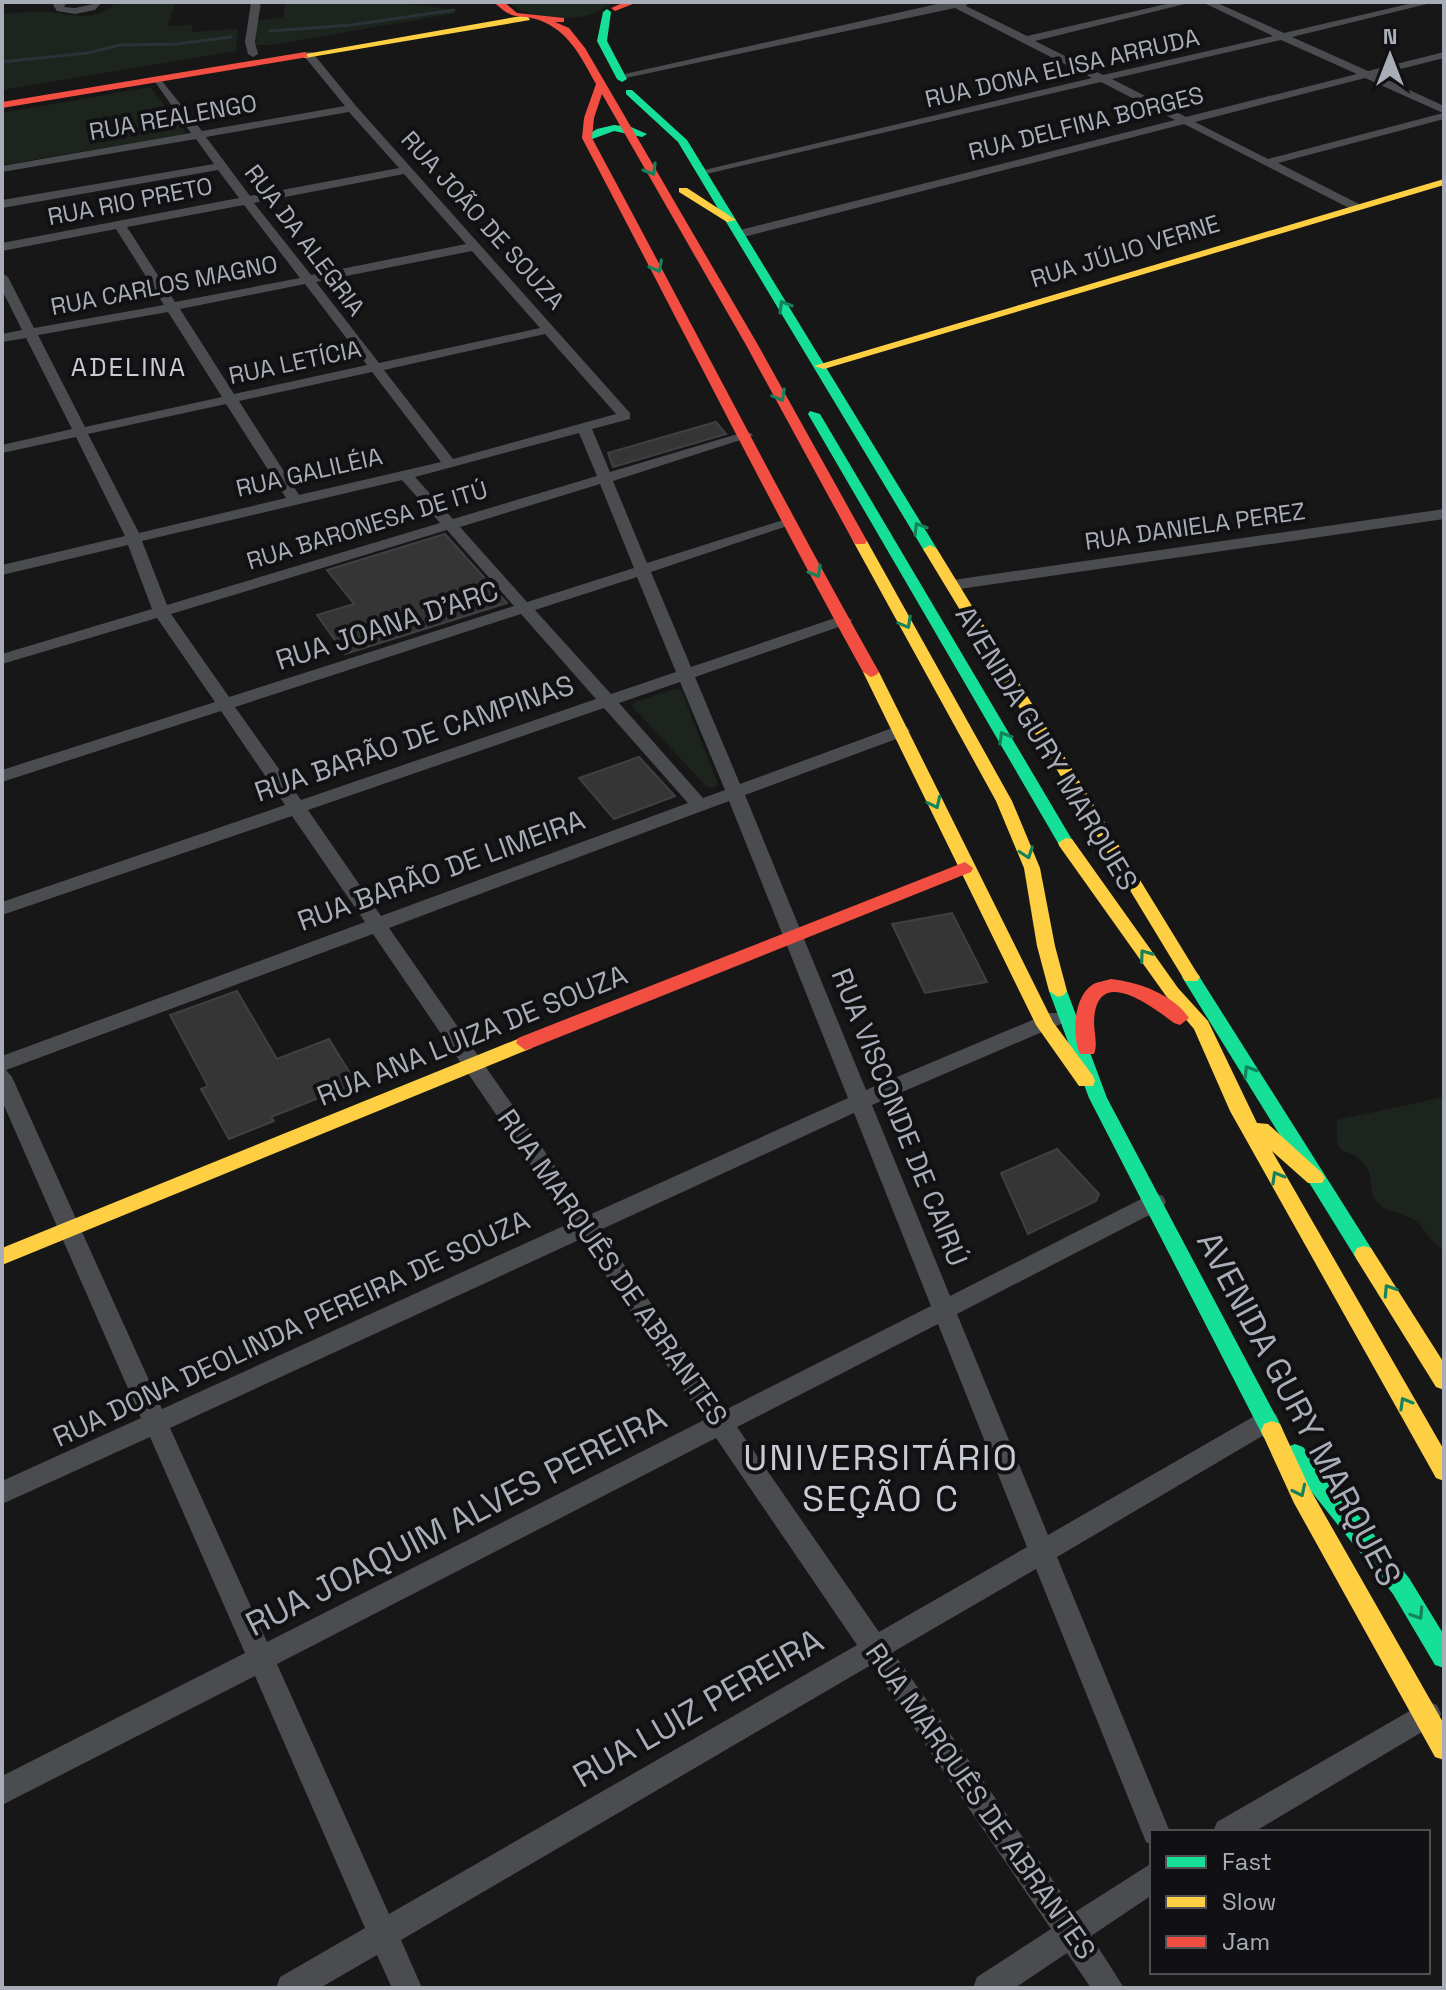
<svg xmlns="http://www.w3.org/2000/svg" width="1446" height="1990" font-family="'Space Grotesk',sans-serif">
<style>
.green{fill:#1d241e}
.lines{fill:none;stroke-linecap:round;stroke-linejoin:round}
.stream{stroke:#2a3239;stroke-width:3}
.building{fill:#353536;stroke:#3f4043;stroke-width:2}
.street{fill:#4b4c50;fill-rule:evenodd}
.fast{fill:#16e098;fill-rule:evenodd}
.slow{fill:#ffcf43;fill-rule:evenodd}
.jam{fill:#f24e42;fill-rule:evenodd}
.oneway{stroke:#14835c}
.labels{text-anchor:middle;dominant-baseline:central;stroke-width:8;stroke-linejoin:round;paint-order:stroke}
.far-street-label{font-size:24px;fill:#a8adb8;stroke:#111113}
.far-neighbourhood-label{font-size:26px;letter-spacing:2px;fill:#c9ccd4;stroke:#111113}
.street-label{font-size:28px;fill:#a8adb8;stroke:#111113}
.near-street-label{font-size:34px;fill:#a8adb8;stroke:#111113}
.near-neighbourhood-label{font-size:36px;letter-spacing:2px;fill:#c9ccd4;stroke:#111113}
</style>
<rect width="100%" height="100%" fill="#171717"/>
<g class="green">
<path d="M176 2 167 26 193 25 191 32 238 29 236 51 2 90V14C17 13 33 11 48 12 70 14 97 23 115 3Z"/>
<path d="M286 2C315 2 440 0 456 13L271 45H256L257 21 283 17Z"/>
<path d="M508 2H613C591 24 530 23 508 2Z"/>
<polygon points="150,87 187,134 2,165 2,113"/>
<polygon points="674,689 681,690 718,784 714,788 707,787 632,706 635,702"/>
<path d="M1444 1097V1250C1429 1243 1427 1229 1414 1220 1403 1212 1384 1212 1376 1201 1368 1190 1374 1178 1366 1166 1347 1141 1334 1166 1337 1120Z"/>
</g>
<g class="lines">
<g class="stream">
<polyline points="270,31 351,25 454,10"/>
<polyline points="2,62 87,53 120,45 176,44 231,37"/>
</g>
</g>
<g class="building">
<polygon points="716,422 726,434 613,467 608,453"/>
<polygon points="445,534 507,603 345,654 317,615 354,604 327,570"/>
<polygon points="639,757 675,796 614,819 579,778"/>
<polygon points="952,913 987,982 925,993 892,924"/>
<polygon points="237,991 277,1059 329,1039 356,1083 271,1117 274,1121 229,1139 201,1089 208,1086 170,1015"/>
<polygon points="1057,1149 1099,1194 1096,1201 1028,1234 1001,1173"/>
</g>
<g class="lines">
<g class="street">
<polygon points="56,2 67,2 64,7 75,8 102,2 95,10 75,14 57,11 53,5"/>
<polygon points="251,2 261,2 255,42 258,54 253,57 248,54 245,42"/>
<path d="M946 2H969L966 6 1027 36 1175 2H1193L1035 41 1103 75 1273 36 1202 2H1215L1284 33 1417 2H1435L1292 37 1368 71 1444 52V58L1377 75 1444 106V119L1278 163 1359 204 1361 207 1355 211 1184 124 740 238 736 237V231L1175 120 1101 82 702 175 696 172 1092 78 955 8 621 79 616 76ZM1281 40 1357 74 1186 117 1112 79ZM1365 78 1443 113 1268 159 1195 122Z"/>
<path d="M304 52H312L356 106 630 413V419L592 429 610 472 741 433H751L753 436 613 481 647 563 783 520H793L796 523 651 572 691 667 838 617 844 615 852 620 850 623 695 677 740 784 895 727H907L910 731 907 735 745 795 866 1090 1049 1013H1063L1066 1018 1063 1023 872 1105 950 1296 1147 1196 1155 1193 1163 1196 1166 1202 1163 1208 957 1314 1048 1535 1258 1414 1267 1410 1276 1414 1279 1421 1276 1428 1057 1557 1170 1832H1152V1845L1146 1842 1036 1569 893 1652 1075 1912 1152 1863V1895L1091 1936 1124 1988H1091L1067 1953 1015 1988H973L977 1977 1051 1929 871 1665 401 1940 422 1988H392L377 1955 320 1988H276L280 1977 365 1928 255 1676 2 1805V1776L245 1653 150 1437 2 1504V1481L141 1418 2 1101V1056L365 922 292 816 2 915V902L285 805 221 711 2 782V770L215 702 157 618 2 664V654L152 609 128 545 2 575V565L125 536 76 437 2 453V445L72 429 26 338 2 342V334L22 330 2 290V273L8 277 34 328 164 305 116 229 2 251V243L239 198 218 170 2 208V200L214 164 196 139 2 172V166L191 133 153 79 158 76 202 131 345 106 304 56ZM349 112 399 168 250 196 206 137ZM404 174 466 244 311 275 254 203ZM244 205 300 278 175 302 127 227ZM472 251 540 328 379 363 316 282ZM305 284 367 365 234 394 180 309ZM168 312 222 397 85 427 38 335ZM545 334 616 414 453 459 384 370ZM372 372 441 462 299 495 239 401ZM226 404 286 498 139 533 88 434ZM579 433 597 476 453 519 415 477ZM402 480 440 523 167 605 142 541ZM600 484 634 568 527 602 460 527ZM447 530 514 606 229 697 171 614ZM637 577 676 672 611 694 535 610ZM521 614 596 699 301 800 235 707ZM680 682 725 790 703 798 619 703ZM604 708 688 803 381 916 308 810ZM729 801 848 1098 589 1215 389 928ZM373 934 570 1223 162 1409 12 1077 6 1070ZM854 1113 931 1306 725 1410 600 1230ZM581 1239 704 1420 267 1642 170 1428ZM938 1324 1027 1547 879 1632 737 1427ZM716 1438 857 1645 389 1914 277 1664Z"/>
<polygon points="1444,509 1444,519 953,590 945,585 953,580"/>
<polygon points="1427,1701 1437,1705 1441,1714 1437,1723 1254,1832 1213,1832 1217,1822"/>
</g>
<g class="fast">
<polygon points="607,9 611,12 607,41 627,79 622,82 617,79 597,41 603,12"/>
<polygon points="626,90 632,90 687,140 937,549 935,552 925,552 923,549 678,142 626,94"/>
<polygon points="614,125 631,127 647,134 642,137 614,131 587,141 582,138 597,129"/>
<polygon points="810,411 820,414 1074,843 1072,847 1060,847 1058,843 808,414"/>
<polygon points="1191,971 1197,973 1371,1248 1374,1254 1371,1260 1364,1262 1357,1260 1182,977"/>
<polygon points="1058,985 1067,991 1107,1098 1280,1424 1283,1431 1280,1438 1272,1441 1264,1438 1089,1098 1049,991"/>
<polygon points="1295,1444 1303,1447 1409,1578 1444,1635 1444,1668 1435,1665 1393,1594 1287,1461 1284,1454 1287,1447"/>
</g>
<g class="slow">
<polygon points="527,15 530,20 305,58 300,55"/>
<polygon points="1444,179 1444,185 824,369 814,366"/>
<polygon points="679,188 687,188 736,220 727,222 679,192"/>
<polygon points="860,537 867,541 1012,801 1040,868 1055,946 1067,991 1064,995 1058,997 1049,991 1037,946 1024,868 996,801 853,541"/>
<polygon points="930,545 937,549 1197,973 1200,977 1197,981 1185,981 923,549"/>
<polygon points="871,667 879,672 1053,1022 1093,1076 1095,1081 1093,1086 1079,1086 1036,1025 863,672"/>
<polygon points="1066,838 1072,839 1178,988 1208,1021 1257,1123 1268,1124 1322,1173 1325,1178 1322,1183 1308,1183 1272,1151 1444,1450 1444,1481 1436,1478 1230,1111 1194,1029 1166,996 1060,847 1058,843"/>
<polygon points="525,1036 532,1038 534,1043 532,1048 2,1265 2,1248"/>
<polygon points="1364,1246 1371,1248 1444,1363 1444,1390 1436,1387 1357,1260 1354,1254 1357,1248"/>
<polygon points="1272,1421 1280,1424 1310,1489 1444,1724 1444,1760 1435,1757 1294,1503 1261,1431 1264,1424"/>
</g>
<g class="jam">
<path d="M494 2H504L517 13 564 18V22H555L569 28 585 48 758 345 867 541 865 544H855L853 541 746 345 602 94 594 118 592 138C688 316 780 496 879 672L876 675 871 677 863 672C766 496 676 316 582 138L584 118 596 84C581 57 569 31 539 20 517 13 514 22 494 2Z"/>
<polygon points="625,2 638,2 615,11 611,8"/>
<polygon points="305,52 308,57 2,108 2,102"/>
<polygon points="965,862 973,868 971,872 532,1048 525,1050 516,1043 518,1038"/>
<path d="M1111 979C1138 982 1173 994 1189 1018L1180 1025 1174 1023C1150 1005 1096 964 1094 1022 1094 1033 1098 1044 1094 1054H1080C1072 1036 1073 998 1092 985 1096 982 1105 981 1111 979Z"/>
</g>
</g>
<defs><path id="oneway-chevron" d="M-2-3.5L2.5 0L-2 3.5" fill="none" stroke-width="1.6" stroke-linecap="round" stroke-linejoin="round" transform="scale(2)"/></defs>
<g class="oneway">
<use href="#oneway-chevron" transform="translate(651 170) rotate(60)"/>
<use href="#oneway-chevron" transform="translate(657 267) rotate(62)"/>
<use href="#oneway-chevron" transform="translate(784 306) rotate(-121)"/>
<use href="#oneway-chevron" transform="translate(780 396) rotate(61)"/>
<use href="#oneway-chevron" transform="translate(919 528) rotate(-121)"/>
<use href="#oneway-chevron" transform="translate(816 572) rotate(60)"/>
<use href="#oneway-chevron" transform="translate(906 623) rotate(61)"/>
<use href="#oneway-chevron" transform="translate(1004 737) rotate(-120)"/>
<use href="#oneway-chevron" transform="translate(935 803) rotate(65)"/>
<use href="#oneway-chevron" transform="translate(1027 853) rotate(71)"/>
<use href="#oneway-chevron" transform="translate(1145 955) rotate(-126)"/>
<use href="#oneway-chevron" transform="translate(1249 1071) rotate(-122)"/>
<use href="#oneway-chevron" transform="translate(1277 1177) rotate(-120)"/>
<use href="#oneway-chevron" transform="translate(1389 1290) rotate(-123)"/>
<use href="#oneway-chevron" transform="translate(1405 1403) rotate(-120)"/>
<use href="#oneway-chevron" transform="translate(1300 1491) rotate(64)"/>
<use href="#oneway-chevron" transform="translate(1418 1614) rotate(57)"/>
</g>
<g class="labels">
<g class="far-street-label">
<text transform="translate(1062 68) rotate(-13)">RUA DONA ELISA ARRUDA</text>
<text transform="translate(173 117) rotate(-10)">RUA REALENGO</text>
<text transform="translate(1086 123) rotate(-14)">RUA DELFINA BORGES</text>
<text transform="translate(130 201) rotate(-11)">RUA RIO PRETO</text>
<text transform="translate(483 220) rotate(48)">RUA JOÃO DE SOUZA</text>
<text transform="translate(305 240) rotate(53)">RUA DA ALEGRIA</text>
<text transform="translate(1125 251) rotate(-17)">RUA JÚLIO VERNE</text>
<text transform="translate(164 285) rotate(-11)">RUA CARLOS MAGNO</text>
<text transform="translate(295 362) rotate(-12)">RUA LETÍCIA</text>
<text transform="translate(309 472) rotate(-13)">RUA GALILÉIA</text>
<text transform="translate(367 525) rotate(-17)">RUA BARONESA DE ITÚ</text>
<text transform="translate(1195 526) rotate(-8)">RUA DANIELA PEREZ</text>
</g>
<g class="far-neighbourhood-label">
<text x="129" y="367">ADELINA</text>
</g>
<g class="street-label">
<text transform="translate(387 625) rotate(-18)">RUA JOANA D'ARC</text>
<text transform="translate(414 738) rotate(-19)">RUA BARÃO DE CAMPINAS</text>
<text transform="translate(1047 748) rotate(59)">AVENIDA GURY MARQUES</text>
<text transform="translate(441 870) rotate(-20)">RUA BARÃO DE LIMEIRA</text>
<text transform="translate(472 1035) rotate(-22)">RUA ANA LUIZA DE SOUZA</text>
<text transform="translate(900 1117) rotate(68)">RUA VISCONDE DE CAIRÚ</text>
<text transform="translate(613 1267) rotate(55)">RUA MARQUÊS DE ABRANTES</text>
<text transform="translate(291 1328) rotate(-25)">RUA DONA DEOLINDA PEREIRA DE SOUZA</text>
<text transform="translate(981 1801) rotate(55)">RUA MARQUÊS DE ABRANTES</text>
</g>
<g class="near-street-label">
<text transform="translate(1299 1409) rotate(62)">AVENIDA GURY MARQUES</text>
<text transform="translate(456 1521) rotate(-27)">RUA JOAQUIM ALVES PEREIRA</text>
<text transform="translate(698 1708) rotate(-30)">RUA LUIZ PEREIRA</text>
</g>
<g class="near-neighbourhood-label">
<text x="881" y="1458">UNIVERSITÁRIO<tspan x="881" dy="41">SEÇÃO C</tspan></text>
</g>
</g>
<rect width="1446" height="1990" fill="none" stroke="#a8adb8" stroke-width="8"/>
<rect x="1150" y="1830" width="280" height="144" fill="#111113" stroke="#4d4f55" stroke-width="2"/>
<rect x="1166" y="1856" width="40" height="12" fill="#16e098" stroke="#4d4f55" stroke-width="2"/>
<text x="1222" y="1870" font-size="24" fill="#a8adb8">Fast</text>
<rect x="1166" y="1896" width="40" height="12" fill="#ffcf43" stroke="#4d4f55" stroke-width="2"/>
<text x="1222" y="1910" font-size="24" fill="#a8adb8">Slow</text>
<rect x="1166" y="1936" width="40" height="12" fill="#f24e42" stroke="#4d4f55" stroke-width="2"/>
<text x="1222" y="1950" font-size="24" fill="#a8adb8">Jam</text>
<g transform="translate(1390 56)" stroke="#111113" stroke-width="6" paint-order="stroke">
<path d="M0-6L14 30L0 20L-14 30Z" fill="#a8adb8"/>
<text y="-12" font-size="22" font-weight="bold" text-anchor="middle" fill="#a8adb8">N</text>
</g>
</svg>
